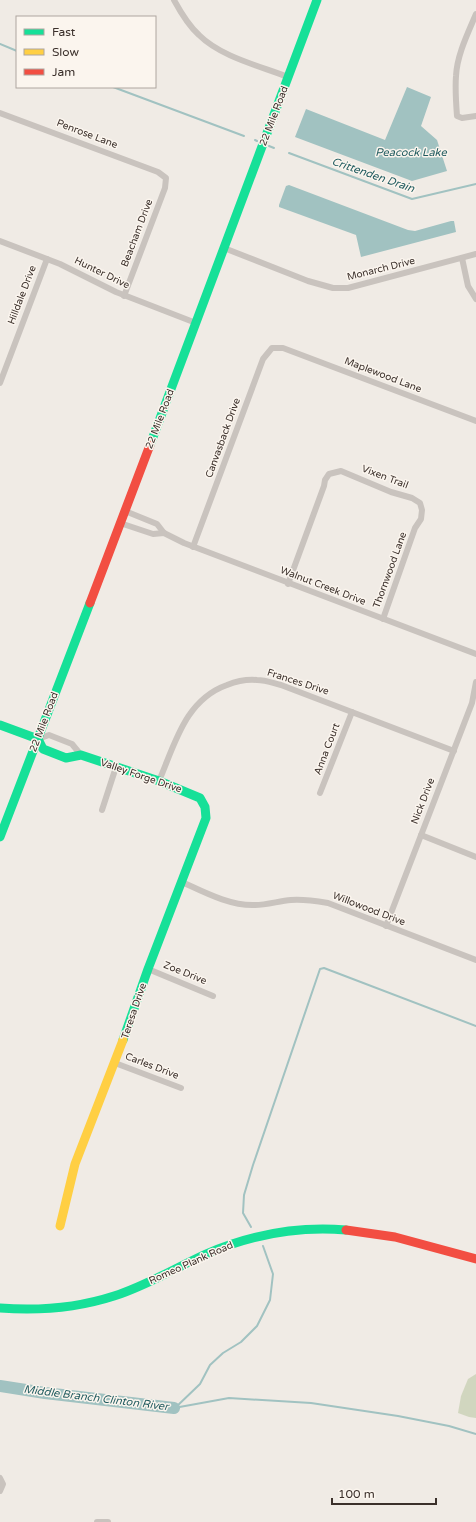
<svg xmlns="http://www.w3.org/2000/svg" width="476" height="1522" font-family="'Varela Round',sans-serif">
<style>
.green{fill:#d1d6bf}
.water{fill:#a1c2c1}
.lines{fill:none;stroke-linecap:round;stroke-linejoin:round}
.stream{stroke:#a1c2c1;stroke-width:2}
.river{stroke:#a1c2c1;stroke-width:12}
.street{stroke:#c9c3be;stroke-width:6}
.fast{stroke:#16e098;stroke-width:9}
.slow{stroke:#ffcf43;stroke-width:9}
.jam{stroke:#f24e42;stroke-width:9}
.labels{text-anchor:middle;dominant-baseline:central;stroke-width:3;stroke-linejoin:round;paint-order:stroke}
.street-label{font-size:10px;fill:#3b302b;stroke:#fbf5ee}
.water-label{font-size:11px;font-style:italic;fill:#1f5a5e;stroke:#fbf5ee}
</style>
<rect width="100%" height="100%" fill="#f0ebe5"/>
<polygon class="green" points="476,1374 476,1418 469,1417 458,1413 461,1396 468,1379"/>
<g class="water">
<polygon points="407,87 431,97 421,126 437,140 447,171 412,181 295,137 306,109 385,140"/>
<polygon points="289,185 408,230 415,231 451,221 454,221 456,232 361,257 356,235 279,207 279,205 286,186"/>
</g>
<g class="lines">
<g class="stream">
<polyline points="0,44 17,51"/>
<polyline points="113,87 244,136"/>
<polyline points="255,140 257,141"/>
<polyline points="269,146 274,148"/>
<polyline points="289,153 412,199 476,184"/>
<polyline points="251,1227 243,1213 244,1195 253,1165 320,969 324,968 476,1026"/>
<polyline points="174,1408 229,1398 311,1403 398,1416 449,1426 476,1434"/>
<polyline points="175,1408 200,1384 210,1365 223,1353 241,1342 257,1326 270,1300 273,1274 263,1246"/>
</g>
<polyline class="river" points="0,1386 45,1393 174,1408"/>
<g class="street">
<path d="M174 0C181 13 188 25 199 35 221 57 260 66 288 77"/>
<path d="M476 14C468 33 457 55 456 76 455 89 456 103 457 116L462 118 476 116"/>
<polyline points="0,113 158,172 166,178 165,188 124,296"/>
<polyline points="0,241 60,264 116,292 196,323"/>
<polyline points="224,248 308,281 333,288 348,288 476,254"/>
<polyline points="462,258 468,286 476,299"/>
<polyline points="0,383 47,259"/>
<polyline points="125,511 157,524 164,533 184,543 476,654"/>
<polyline points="120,523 153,534 164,533"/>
<polyline points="193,547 263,359 272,348 283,348 476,421"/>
<polyline points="288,584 324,486 325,480 329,474 341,471 391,492 412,498 420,503 422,510 421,519 415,528 383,619"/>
<polyline points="38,739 49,735 72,744 81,755"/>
<path d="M159 781C175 744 185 700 227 685 237 681 246 679 257 680 265 680 273 683 281 685L454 751"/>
<polyline points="320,793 352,712"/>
<polyline points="102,810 116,767"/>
<polyline points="421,835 476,857"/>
<path d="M182 882C204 892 230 906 255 905 267 905 279 901 291 900 303 899 316 901 328 903L476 960"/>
<polyline points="386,926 472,703 476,682"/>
<polyline points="148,969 213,996"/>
<polyline points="115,1063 181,1088"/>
<polyline points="0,1478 3,1484 0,1491"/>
<polyline points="97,1522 108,1522"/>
</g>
<g class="fast">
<polyline points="150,445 317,0"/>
<polyline points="0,725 38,739 43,749 66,758 81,755 159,781 200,798 205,807 206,818 148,969 123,1040"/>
<polyline points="0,837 90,603"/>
<path d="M0 1308C39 1311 77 1308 114 1296 146 1286 175 1268 206 1254 250 1235 298 1226 346 1230"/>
</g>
<polyline class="slow" points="60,1226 75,1164 123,1040"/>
<g class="jam">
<polyline points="90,603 150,445"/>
<polyline points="346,1230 395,1237 476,1259"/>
</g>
</g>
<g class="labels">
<g class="street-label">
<text transform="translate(274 116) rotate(-69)">22 Mile Road</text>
<text transform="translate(87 134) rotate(21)">Penrose Lane</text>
<text transform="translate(137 233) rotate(-69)">Beacham Drive</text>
<text transform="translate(381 269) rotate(-14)">Monarch Drive</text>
<text transform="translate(102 273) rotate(26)">Hunter Drive</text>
<text transform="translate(22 295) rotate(-69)">Hilldale Drive</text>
<text transform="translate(383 375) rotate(21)">Maplewood Lane</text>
<text transform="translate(160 419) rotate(-69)">22 Mile Road</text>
<text transform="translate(223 438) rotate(-70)">Canvasback Drive</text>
<text transform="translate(385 477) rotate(21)">Vixen Trail</text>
<text transform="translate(390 570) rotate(-70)">Thornwood Lane</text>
<text transform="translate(323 586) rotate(21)">Walnut Creek Drive</text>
<text transform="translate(298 682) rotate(18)">Frances Drive</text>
<text transform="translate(44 722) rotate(-69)">22 Mile Road</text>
<text transform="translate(327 749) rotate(-69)">Anna Court</text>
<text transform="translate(141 776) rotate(19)">Valley Forge Drive</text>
<text transform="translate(423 801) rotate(-69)">Nick Drive</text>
<text transform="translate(369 909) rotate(21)">Willowood Drive</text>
<text transform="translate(185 973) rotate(22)">Zoe Drive</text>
<text transform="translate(134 1011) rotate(-71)">Teresa Drive</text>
<text transform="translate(152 1066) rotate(21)">Carles Drive</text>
<text transform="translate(191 1263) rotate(-24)">Romeo Plank Road</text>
</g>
<g class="water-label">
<text x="411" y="152">Peacock Lake</text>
<text transform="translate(373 175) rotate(19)">Crittenden Drain</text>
<text transform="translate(96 1398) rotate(7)">Middle Branch Clinton River</text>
</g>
</g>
<rect x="16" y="16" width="140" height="72" fill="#fbf5ee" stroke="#aea6a0"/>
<rect x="24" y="29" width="20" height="6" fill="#16e098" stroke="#aea6a0"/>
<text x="52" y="36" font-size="12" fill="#3b302b">Fast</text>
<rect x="24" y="49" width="20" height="6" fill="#ffcf43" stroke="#aea6a0"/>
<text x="52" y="56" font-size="12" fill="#3b302b">Slow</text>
<rect x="24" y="69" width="20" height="6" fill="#f24e42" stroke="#aea6a0"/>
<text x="52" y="76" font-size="12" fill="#3b302b">Jam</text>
<path d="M332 1498v6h104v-6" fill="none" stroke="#3b302b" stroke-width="2"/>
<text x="338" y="1498" font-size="12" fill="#3b302b" stroke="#fbf5ee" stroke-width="3" paint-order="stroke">100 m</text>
</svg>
